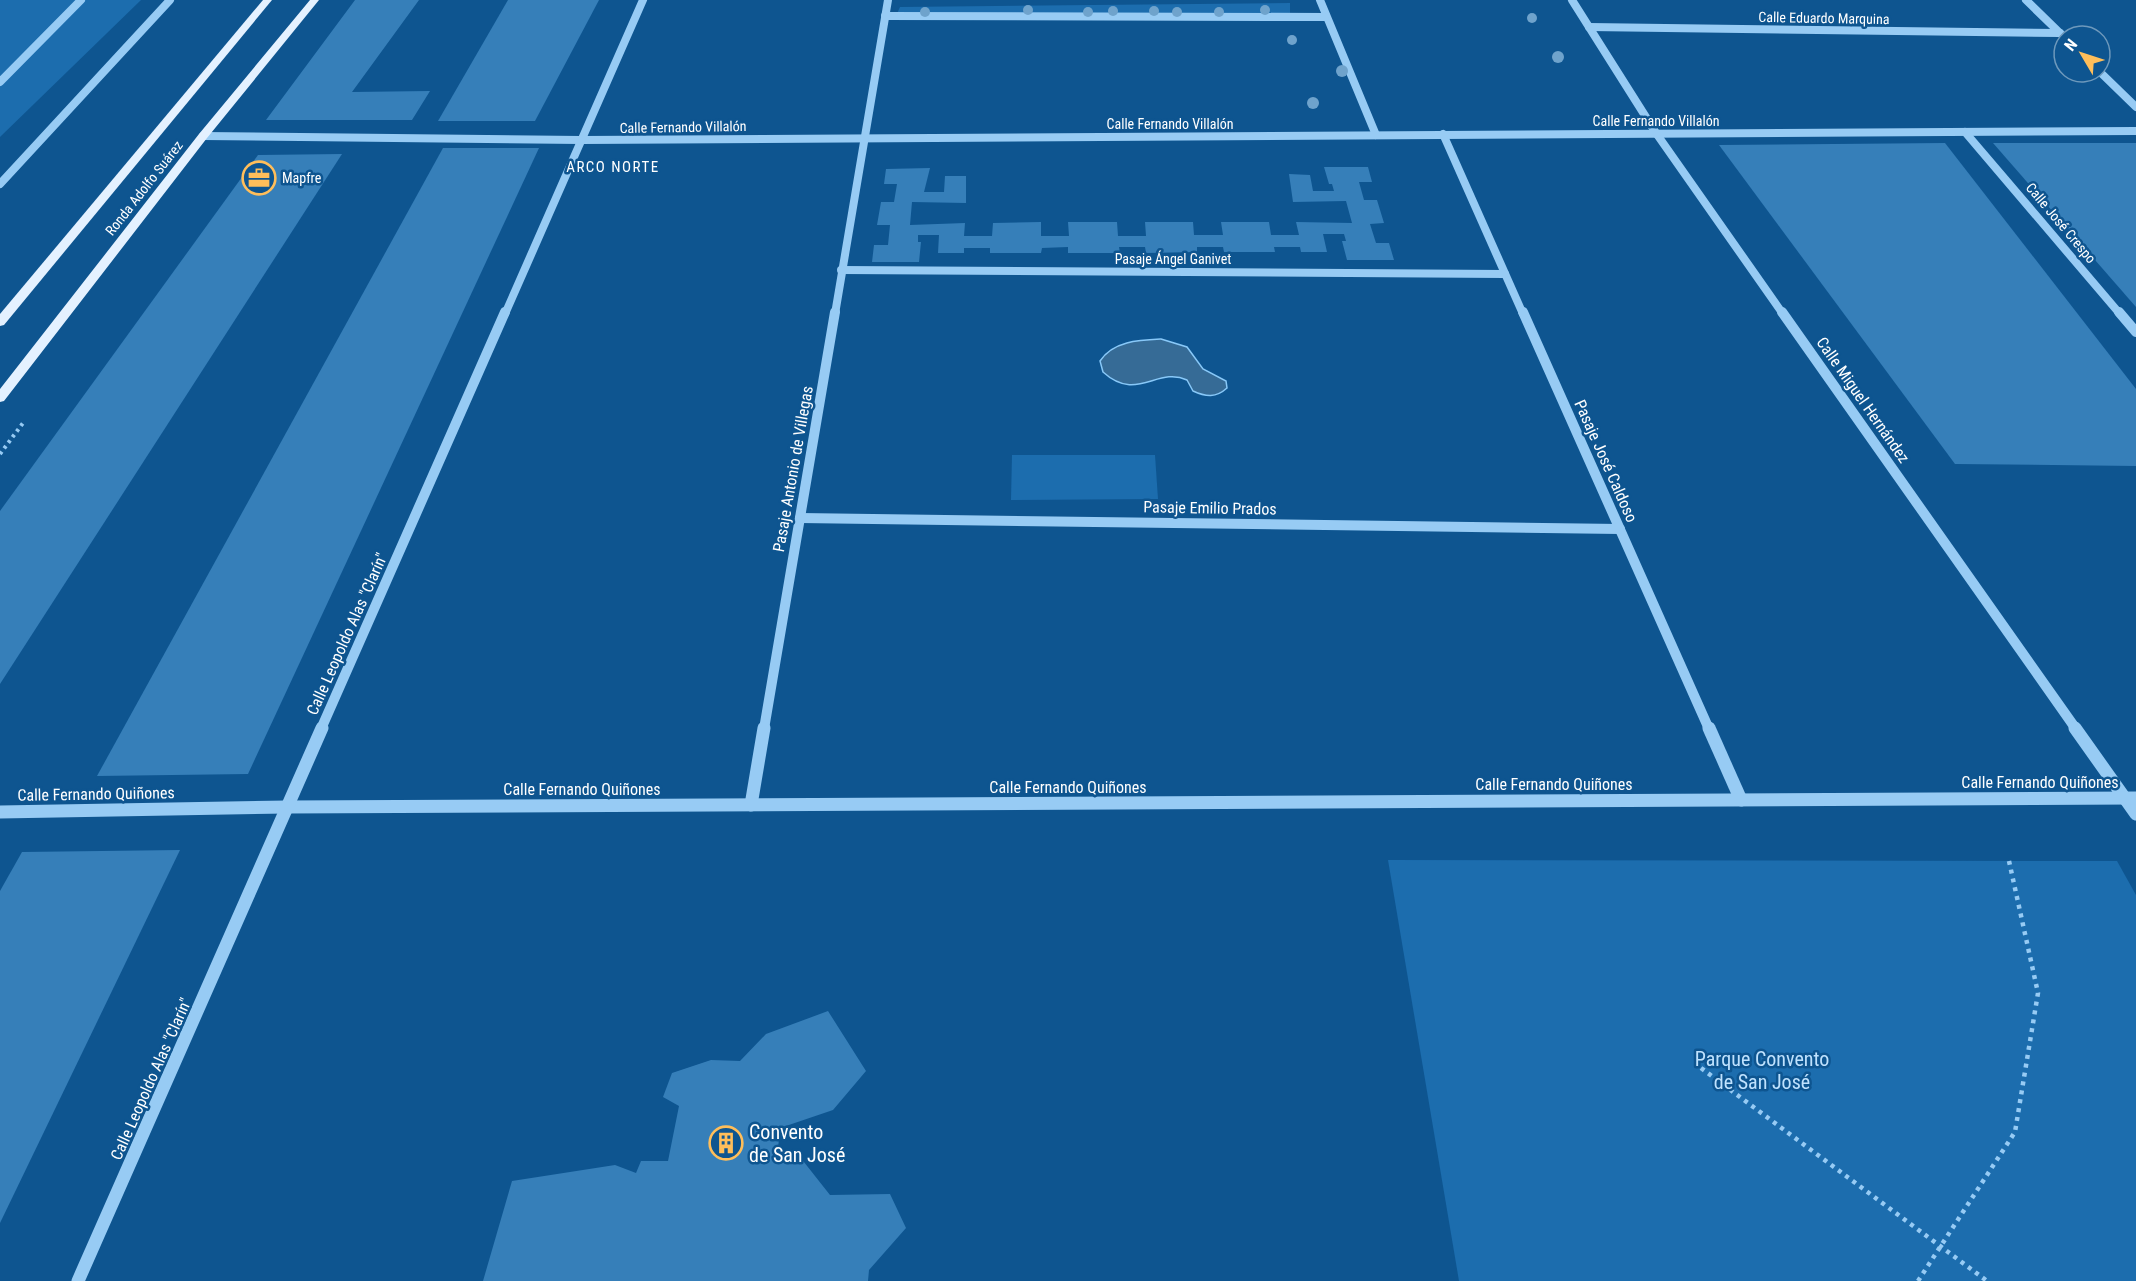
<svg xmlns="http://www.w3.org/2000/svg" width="2136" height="1281" font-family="'Roboto Condensed',sans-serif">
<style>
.green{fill:#1c6dae}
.water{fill:#366b96;stroke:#88c8f8;stroke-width:1.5}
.building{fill:#367fb9}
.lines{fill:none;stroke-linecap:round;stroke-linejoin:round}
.path-far1{stroke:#97cbf4;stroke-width:4;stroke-dasharray:3 4;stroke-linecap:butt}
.path{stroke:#97cbf4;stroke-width:4.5;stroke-dasharray:4 5;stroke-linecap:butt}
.minor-far2{stroke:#97cbf4;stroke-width:8}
.minor-far1{stroke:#97cbf4;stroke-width:10}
.minor{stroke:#97cbf4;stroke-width:13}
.major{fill:#e4f1ff;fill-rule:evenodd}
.tree{fill:#6fa3cc}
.labels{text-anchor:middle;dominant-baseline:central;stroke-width:5;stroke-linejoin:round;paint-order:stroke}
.far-street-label{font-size:14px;fill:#fff;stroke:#0e5590}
.far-poi-label{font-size:14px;fill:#fff;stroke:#0e5590;text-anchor:start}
.far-neighbourhood-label{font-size:15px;letter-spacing:1.5px;fill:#fff;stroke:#0e5590}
.street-label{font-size:16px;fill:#fff;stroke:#0e5590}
.near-park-label{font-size:20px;fill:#bfe2fe;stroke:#0e5590}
.near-poi-label{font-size:20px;fill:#fff;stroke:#0e5590;text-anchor:start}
</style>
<rect width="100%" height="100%" fill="#0e5590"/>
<g class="green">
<polygon points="0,0 141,0 0,137"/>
<polygon points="1290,3 1290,21 895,18 900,7"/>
<polygon points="1012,455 1155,455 1158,499 1011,500"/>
<polygon points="1388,860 2117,861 2136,895 2136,1281 1459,1281"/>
</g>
<path class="water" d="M1161 339 1187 347 1203 369 1226 381 1227 388C1216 398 1206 397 1193 391L1187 380C1157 366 1137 403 1103 372L1100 361C1113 341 1139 340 1161 339Z"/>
<g class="building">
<polygon points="355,0 419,0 352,92 430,91 412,120 266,120"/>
<polygon points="508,0 599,0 535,121 438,121"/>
<polygon points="1945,143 2136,389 2136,466 1955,464 1719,145"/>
<polygon points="1993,143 2136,143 2136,307"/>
<polygon points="443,148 539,148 248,774 97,776"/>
<polygon points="342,154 0,684 0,511 258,155"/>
<polygon points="1324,167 1368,167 1372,182 1359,182 1364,200 1377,200 1384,223 1370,224 1376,243 1389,243 1394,260 1347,260 1342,241 1346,241 1344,234 1323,234 1327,252 1301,252 1300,247 1274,247 1275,252 1224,252 1223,247 1197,247 1197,252 1146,253 1145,247 1119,247 1120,253 1068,253 1068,247 1042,248 1041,253 990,253 990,248 964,248 964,253 938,253 939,235 918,235 918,242 921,242 919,262 872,262 874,245 888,245 890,225 877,225 881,202 894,202 897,184 884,184 886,169 930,168 924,192 944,192 945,176 966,176 966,203 912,202 910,225 965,223 964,236 992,236 993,223 1041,222 1041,236 1069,236 1068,222 1117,222 1118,236 1146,236 1145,222 1193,222 1194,235 1223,235 1221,222 1269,222 1271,235 1299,235 1296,222 1352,223 1346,201 1293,202 1289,174 1310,175 1313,191 1334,191 1332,184 1329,184"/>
<polygon points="180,850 0,1223 0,891 22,852"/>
<polygon points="828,1011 866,1071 833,1110 780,1128 778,1149 800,1157 830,1195 890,1194 906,1228 869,1270 868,1281 483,1281 512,1181 615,1165 636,1173 641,1161 668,1161 679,1106 663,1097 672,1073 711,1060 740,1061 766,1034"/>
</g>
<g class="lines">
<polyline class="path-far1" points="0,454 23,423"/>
<g class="path">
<polyline points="1701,1068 1987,1281"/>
<polyline points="1918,1281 2015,1132 2038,993 2009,861"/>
</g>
<g class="minor-far2">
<polyline points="1320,0 1376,135"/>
<polyline points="1572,0 1656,133 1783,314"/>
<polyline points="2026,0 2062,35"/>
<polyline points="885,16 1325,17"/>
<polyline points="1589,27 2060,33"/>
<polyline points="2100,72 2136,107"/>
<polyline points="0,82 81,0"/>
<polyline points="1965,132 2120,314"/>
<polyline points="1443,134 1523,314"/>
<polyline points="203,136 581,140 2136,131"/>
<polyline points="0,184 170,0"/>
<polyline points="841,270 1505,274"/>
<polyline points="505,314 643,0"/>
<polyline points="835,314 888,0"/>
</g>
<g class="minor-far1">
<polyline points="1523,312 1709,729"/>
<polyline points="1782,312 2076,729"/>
<polyline points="2119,312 2136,332"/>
<polyline points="800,518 1620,529"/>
<polyline points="321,729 505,312"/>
<polyline points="764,729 835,312"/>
</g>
<g class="minor">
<polyline points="1709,728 1741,800"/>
<polyline points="2075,728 2136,814"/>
<polyline points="751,805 764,728"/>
<polyline points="0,812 287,807 2136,798"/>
<polyline points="78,1281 322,728"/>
</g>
<g class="major">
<polygon points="263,0 272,0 4,325 0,326 0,314"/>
<polygon points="310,0 319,0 207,138 4,401 0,402 0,389 199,134"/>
</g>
</g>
<g class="tree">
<circle cx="1028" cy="10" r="5"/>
<circle cx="1265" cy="10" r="5"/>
<circle cx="1113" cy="11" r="5"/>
<circle cx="1154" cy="11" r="5"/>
<circle cx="925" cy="12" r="5"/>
<circle cx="1088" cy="12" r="5"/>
<circle cx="1177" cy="12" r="5"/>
<circle cx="1219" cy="12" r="5"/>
<circle cx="1532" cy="18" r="5"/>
<circle cx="1292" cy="40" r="5"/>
<circle cx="1558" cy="57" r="6"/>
<circle cx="1342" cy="71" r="6"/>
<circle cx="1313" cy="103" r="6"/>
</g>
<defs>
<g id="office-ring" transform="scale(1.725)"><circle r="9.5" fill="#0e5590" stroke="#ffbe5a" stroke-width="1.5"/><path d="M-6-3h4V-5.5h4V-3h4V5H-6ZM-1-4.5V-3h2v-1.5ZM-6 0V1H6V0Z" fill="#ffbe5a"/></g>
<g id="building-ring" transform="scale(1.725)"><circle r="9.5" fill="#0e5590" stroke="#ffbe5a" stroke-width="1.5"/><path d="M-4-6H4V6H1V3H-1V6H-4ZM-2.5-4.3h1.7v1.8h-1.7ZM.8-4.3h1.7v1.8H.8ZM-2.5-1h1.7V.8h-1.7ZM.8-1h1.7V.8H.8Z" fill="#ffbe5a"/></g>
</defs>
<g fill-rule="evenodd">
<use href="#office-ring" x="259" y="178"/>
<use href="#building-ring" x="726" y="1143"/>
</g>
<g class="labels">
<g class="far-street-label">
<text transform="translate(1824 18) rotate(1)">Calle Eduardo Marquina</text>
<text x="1656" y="121">Calle Fernando Villalón</text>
<text x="1170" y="124">Calle Fernando Villalón</text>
<text transform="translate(683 127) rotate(-1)">Calle Fernando Villalón</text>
<text transform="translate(144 188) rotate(-52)">Ronda Adolfo Suárez</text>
<text transform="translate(2061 223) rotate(50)">Calle José Crespo</text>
<text x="1173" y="259">Pasaje Ángel Ganivet</text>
</g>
<g class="far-poi-label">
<text x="282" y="178">Mapfre</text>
</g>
<g class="far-neighbourhood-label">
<text x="613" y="167">ARCO NORTE</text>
</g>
<g class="street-label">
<text transform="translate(1863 400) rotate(55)">Calle Miguel Hernández</text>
<text transform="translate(1606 461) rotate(66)">Pasaje José Caldoso</text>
<text transform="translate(793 469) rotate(-80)">Pasaje Antonio de Villegas</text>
<text transform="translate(1210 508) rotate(1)">Pasaje Emilio Prados</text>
<text transform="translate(347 634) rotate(-66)">Calle Leopoldo Alas "Clarín"</text>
<text x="2040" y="782">Calle Fernando Quiñones</text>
<text x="1554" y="784">Calle Fernando Quiñones</text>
<text x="1068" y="787">Calle Fernando Quiñones</text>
<text x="582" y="789">Calle Fernando Quiñones</text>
<text transform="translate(96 794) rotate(-1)">Calle Fernando Quiñones</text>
<text transform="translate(151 1079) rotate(-66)">Calle Leopoldo Alas "Clarín"</text>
</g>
<g class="near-park-label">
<text x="1762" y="1059">Parque Convento<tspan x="1762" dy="23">de San José</tspan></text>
</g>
<g class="near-poi-label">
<text x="749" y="1132">Convento<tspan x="749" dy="23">de San José</tspan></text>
</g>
</g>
<g transform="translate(2082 54) rotate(309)"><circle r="28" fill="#0e5590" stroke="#6e99bc" stroke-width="1.5"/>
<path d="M0-4.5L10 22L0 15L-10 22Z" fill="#ffbe5a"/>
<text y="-9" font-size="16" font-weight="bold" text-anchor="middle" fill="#ffffff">N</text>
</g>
</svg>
